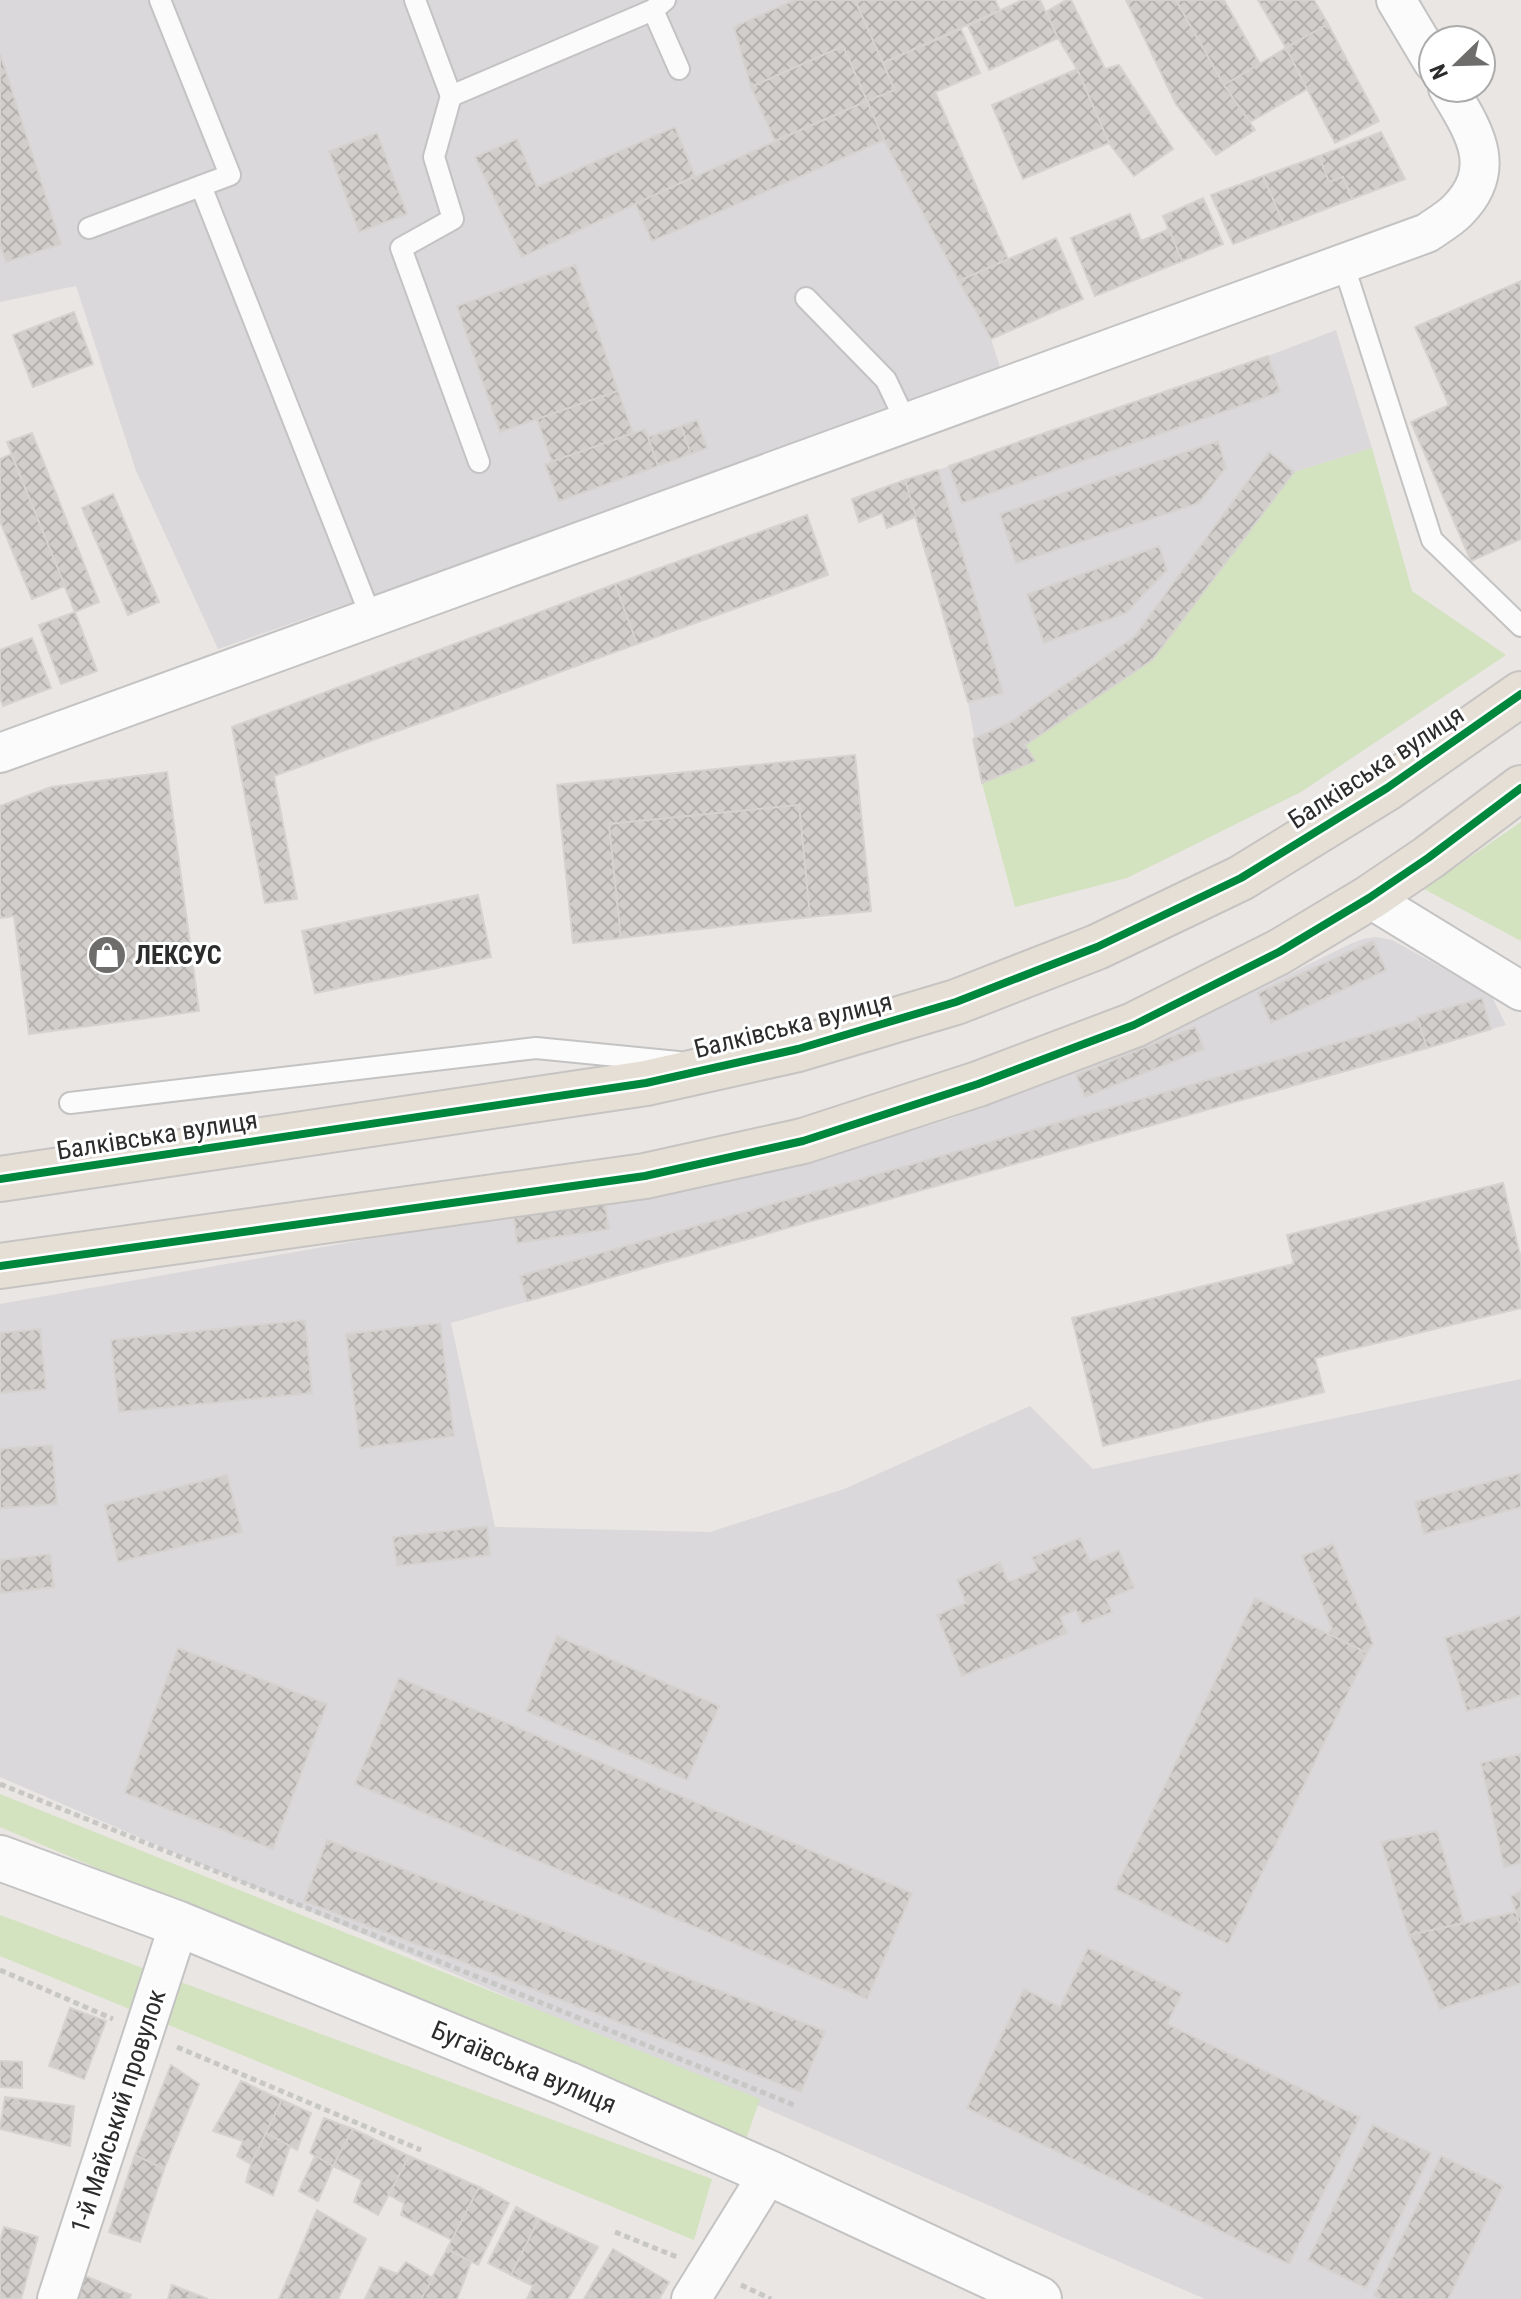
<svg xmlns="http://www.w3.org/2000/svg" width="1521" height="2299" font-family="'Roboto Condensed',sans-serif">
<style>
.industrial{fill:#dad8da}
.grass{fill:#d3e2bf}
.building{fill:url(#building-cross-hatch);stroke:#d5d2cf;stroke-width:2}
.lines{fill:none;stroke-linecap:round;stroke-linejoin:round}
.service-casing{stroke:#c4c3c3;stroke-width:24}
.minor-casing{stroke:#c4c3c3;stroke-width:42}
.secondary-casing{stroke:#c4c3c3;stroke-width:48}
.primary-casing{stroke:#c6c4c2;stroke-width:48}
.path{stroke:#c7c7c6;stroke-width:5;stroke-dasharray:6 4;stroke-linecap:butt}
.service{stroke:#fcfbfb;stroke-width:20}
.minor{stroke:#fcfbfb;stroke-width:38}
.secondary{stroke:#fcfbfb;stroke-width:44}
.primary{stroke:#e6dfd6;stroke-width:44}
.cycleway-casing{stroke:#fff;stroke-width:13}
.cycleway{stroke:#00873e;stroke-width:8}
.labels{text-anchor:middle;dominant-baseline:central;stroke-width:6;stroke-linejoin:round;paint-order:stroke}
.street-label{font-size:26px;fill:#2c2c2c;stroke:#fff}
.poi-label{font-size:26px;font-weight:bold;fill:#2c2c2c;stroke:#fff;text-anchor:start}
</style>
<defs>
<pattern id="building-cross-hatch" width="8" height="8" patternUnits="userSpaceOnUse" patternTransform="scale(2)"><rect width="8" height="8" fill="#d1cecc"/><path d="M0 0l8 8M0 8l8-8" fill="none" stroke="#b4b1af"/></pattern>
</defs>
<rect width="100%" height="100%" fill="#eae6e3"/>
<g class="industrial">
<polygon points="0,0 995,0 1000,10 883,63 867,101 884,140 991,339 1000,367 455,566 218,649 136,471 76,286 0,302"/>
<polygon points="1336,330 1372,448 1294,472 1152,660 1026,745 1035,761 982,783 968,702 905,480 938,470 1268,356"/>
<polygon points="1376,937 1392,940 1491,995 1506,1025 451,1323 495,1527 710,1532 844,1489 1030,1406 1093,1469 1521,1379 1521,2299 1205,2299 0,1777 0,1304 419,1230 721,1182 791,1167 950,1119 1135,1050 1348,945 1363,939"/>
</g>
<g class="grass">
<polygon points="1372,448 1412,591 1506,655 1301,792 1127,878 1015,907 982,783 1035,761 1025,745 1152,660 1294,472"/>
<polygon points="1521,822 1521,941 1424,889"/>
<polygon points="0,1794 760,2099 745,2142 0,1827"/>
<polygon points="0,1915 712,2179 694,2240 0,1956"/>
</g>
<g class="building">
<polygon points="794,0 855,0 895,90 867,101 843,46 751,87 734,27"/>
<polygon points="855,0 995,0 1000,10 883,63"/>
<polygon points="1022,0 1040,0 1058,38 989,70 968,26"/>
<polygon points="1066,0 1071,0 1105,69 1119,65 1173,149 1134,176 1109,143 1077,69 1058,38 1046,12"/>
<polygon points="1126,0 1176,0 1224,85 1255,130 1216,155 1176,104"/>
<polygon points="1176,0 1224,0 1260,64 1224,85"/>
<polygon points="1258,0 1314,0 1328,24 1286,48"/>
<polygon points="1328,24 1379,121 1335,143 1286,48"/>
<polygon points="961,29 980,73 935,92 1008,259 959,281 884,140 867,101 895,90 883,63"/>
<polygon points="843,46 867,101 775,141 751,87"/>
<polygon points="1286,48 1307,89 1250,122 1224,85"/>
<polygon points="0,53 61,244 6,262 0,244"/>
<polygon points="1077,69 1109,143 1023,179 992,105"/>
<polygon points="867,101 884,140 652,241 635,203"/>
<polygon points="675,127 695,176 522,257 475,157 517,139 537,187"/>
<polygon points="1381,132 1405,179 1352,199 1343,177 1329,182 1319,156"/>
<polygon points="377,133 407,214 359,232 329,151"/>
<polygon points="1319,156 1329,182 1343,177 1352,199 1284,225 1263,176"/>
<polygon points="1263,176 1284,225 1233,244 1211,195"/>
<polygon points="1203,198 1223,244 1182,261 1163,216"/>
<polygon points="1130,214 1141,241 1169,229 1182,261 1095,296 1071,238"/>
<polygon points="1056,238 1083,299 991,339 959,281"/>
<polygon points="575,265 618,391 500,432 457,306"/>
<polygon points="1521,281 1521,539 1471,561 1411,422 1449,405 1415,327"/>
<polygon points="74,312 93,364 33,387 13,335"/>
<polygon points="1268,356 1280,392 962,503 949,466"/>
<polygon points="618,391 633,433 552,462 537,419"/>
<polygon points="697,420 707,448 691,454 681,426"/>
<polygon points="681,426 691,454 658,466 648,437"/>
<polygon points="645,429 658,466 559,501 545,464"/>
<polygon points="32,433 99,602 75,612 7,442"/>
<polygon points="1218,441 1226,467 1199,503 1016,563 1000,514"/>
<polygon points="1269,452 1294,472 1152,660 1025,745 1035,761 982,783 973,739 1009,723 1134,637"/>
<polygon points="11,454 65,586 32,599 0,521 0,459"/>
<polygon points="938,470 1003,693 968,702 905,480"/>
<polygon points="905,480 916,517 887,528 882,513 859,522 852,499"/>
<polygon points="113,494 159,602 128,615 82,508"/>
<polygon points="807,515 828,575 637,644 615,584"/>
<polygon points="1159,546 1167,570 1126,613 1044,643 1027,594"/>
<polygon points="615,584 637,644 274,776 297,899 265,903 232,727"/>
<polygon points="75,612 97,671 61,684 39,625"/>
<polygon points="32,638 51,688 3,706 0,697 0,650"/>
<polygon points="855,755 871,911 810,917 799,805 609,824 621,938 573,943 557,785"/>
<polygon points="167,772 199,1011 29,1034 14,916 0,918 0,806 51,787"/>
<polygon points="799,805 810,917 621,938 609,824"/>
<polygon points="478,895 491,957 315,993 302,931"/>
<polygon points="1373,941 1386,970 1271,1023 1258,993"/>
<polygon points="1482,998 1491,1029 1427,1048 1417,1017"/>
<polygon points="1418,1020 1427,1048 527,1301 520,1276"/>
<polygon points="1195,1027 1204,1049 1085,1097 1076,1075"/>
<polygon points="1503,1183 1521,1259 1521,1308 1315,1358 1324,1392 1103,1446 1072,1318 1294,1264 1287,1235"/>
<polygon points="605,1204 609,1229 517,1243 514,1217"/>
<polygon points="305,1320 312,1393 119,1412 111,1340"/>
<polygon points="440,1323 454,1436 360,1448 346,1334"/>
<polygon points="40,1329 46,1389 0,1393 0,1333"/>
<polygon points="52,1445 57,1504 0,1508 0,1449"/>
<polygon points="1521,1473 1521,1507 1424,1534 1415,1502"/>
<polygon points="227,1475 242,1532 118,1562 105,1505"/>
<polygon points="487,1526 490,1555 397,1566 393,1537"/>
<polygon points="1080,1538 1090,1562 1119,1550 1134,1588 1106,1599 1112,1612 1082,1624 1076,1610 1060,1617 1067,1633 962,1676 937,1615 966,1603 957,1580 1000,1562 1008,1582 1038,1570 1032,1557"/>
<polygon points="1333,1544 1373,1643 1367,1653 1328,1634 1332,1628 1302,1556"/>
<polygon points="50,1554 54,1587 0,1593 0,1560"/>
<polygon points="1255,1598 1367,1653 1228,1944 1115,1889"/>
<polygon points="1521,1615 1521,1695 1467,1711 1445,1638"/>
<polygon points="557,1636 719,1706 687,1780 526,1711"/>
<polygon points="178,1648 327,1704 273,1849 125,1793"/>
<polygon points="399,1678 912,1893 867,1999 355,1784"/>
<polygon points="1521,1754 1521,1863 1504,1867 1481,1763"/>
<polygon points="1437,1831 1464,1923 1409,1935 1381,1842"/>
<polygon points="327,1840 825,2031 801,2092 304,1901"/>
<polygon points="1521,1891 1521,1931 1511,1896"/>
<polygon points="1516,1912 1521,1931 1521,1983 1440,2009 1409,1935"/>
<polygon points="1088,1948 1182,1993 1167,2024 1360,2117 1289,2264 967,2108 1024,1989 1060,2007"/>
<polygon points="70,2008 106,2021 84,2079 49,2066"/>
<polygon points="0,2061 22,2062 22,2088 0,2087"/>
<polygon points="171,2065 199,2084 164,2169 135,2155"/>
<polygon points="241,2081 282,2100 251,2164 237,2156 243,2141 213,2131"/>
<polygon points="5,2097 74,2106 70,2146 0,2129"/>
<polygon points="282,2100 311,2113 297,2150 266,2133"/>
<polygon points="324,2118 353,2129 333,2166 310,2153"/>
<polygon points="1373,2125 1431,2153 1366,2288 1308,2260"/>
<polygon points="353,2129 409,2156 378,2215 354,2202 362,2180 333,2166"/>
<polygon points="266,2133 290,2146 273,2195 246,2182 251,2164"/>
<polygon points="135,2155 164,2169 140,2242 109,2232"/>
<polygon points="315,2156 333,2166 318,2201 299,2191"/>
<polygon points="409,2156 479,2187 452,2240 401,2215 404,2203 389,2195"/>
<polygon points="1441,2156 1503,2186 1448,2299 1381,2299 1374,2296"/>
<polygon points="479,2187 509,2203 478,2265 447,2249"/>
<polygon points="516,2207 539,2219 511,2275 488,2263"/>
<polygon points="317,2210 366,2239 338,2299 279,2299"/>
<polygon points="539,2219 598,2247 568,2299 527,2299 533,2286 511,2275"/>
<polygon points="4,2227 38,2237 21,2299 0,2298 0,2242"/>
<polygon points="447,2249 471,2262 457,2299 421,2299"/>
<polygon points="613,2249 669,2282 659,2299 584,2299"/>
<polygon points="406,2262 433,2278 421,2299 365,2299 380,2267 397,2274"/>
<polygon points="83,2275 131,2295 129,2299 75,2299"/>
<polygon points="172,2285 208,2299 168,2299"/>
</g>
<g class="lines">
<g class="service-casing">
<g id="service">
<polyline points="415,0 451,96 653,10 665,0"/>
<polyline points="653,10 679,69"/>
<polyline points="451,96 434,157 453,219 401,248 479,462"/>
<polyline points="201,186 371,617"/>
<polyline points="89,228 230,175 160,0"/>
<polyline points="1343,263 1432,540 1521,626"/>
<polyline points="806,298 886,380 906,422"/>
<polyline points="70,1103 536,1048 678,1062"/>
</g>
</g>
<g class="minor-casing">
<g id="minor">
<polyline points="1396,0 1433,62"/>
<path d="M0 753 1427 233C1437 226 1449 219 1457 211 1500 168 1473 130 1448 88"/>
<polyline points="1369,898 1521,991"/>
<polyline points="57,2299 179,1924"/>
<polyline points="691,2299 769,2173"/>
</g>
</g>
<g class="secondary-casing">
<polyline id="secondary" points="0,1858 179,1924 567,2084 769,2173 1039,2299"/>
</g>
<g class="primary-casing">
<g id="primary">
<polyline points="0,1179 646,1083 798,1049 956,1002 1097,947 1241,878 1387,788 1521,694"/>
<polyline points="0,1266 645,1176 803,1141 978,1084 1134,1025 1279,952 1369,898 1428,858 1521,788"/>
</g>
</g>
<g class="path">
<polyline points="0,1784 794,2105"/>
<polyline points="0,1970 113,2019"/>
<polyline points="177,2047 421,2150"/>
<polyline points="615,2232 677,2257"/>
<polyline points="741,2285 771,2299"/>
</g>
<use href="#service" class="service"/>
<use href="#minor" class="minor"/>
<use href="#secondary" class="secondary"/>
<use href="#primary" class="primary"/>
<g class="cycleway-casing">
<g id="cycleway">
<polyline points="0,1179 646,1083 798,1049 956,1002 1097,947 1241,878 1387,788 1521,694"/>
<polyline points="0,1266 645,1176 803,1141 978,1084 1134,1025 1279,952 1369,898 1428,858 1521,788"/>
</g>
</g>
<use href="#cycleway" class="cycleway"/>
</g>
<defs>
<g id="shop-disc" transform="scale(2)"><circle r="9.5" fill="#6e6d6c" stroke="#fff"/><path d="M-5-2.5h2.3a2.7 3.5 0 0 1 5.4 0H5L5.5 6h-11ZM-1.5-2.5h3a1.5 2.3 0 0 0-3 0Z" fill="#fff"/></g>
</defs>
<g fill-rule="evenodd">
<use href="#shop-disc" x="107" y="955"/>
</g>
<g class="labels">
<g class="street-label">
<text transform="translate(1376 767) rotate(-33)">Балківська вулиця</text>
<text transform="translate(793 1025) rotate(-14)">Балківська вулиця</text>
<text transform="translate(157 1135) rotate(-9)">Балківська вулиця</text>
<text transform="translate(524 2067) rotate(23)">Бугаївська вулиця</text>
<text transform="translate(118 2111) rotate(-72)">1-й Майський провулок</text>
</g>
<g class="poi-label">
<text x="135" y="955">ЛЕКСУС</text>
</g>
</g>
<g transform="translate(1457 64) rotate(247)"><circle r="38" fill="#ffffff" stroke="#ababab" stroke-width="2"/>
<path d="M0-6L14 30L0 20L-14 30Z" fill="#6e6d6c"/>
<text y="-12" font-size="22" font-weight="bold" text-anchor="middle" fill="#2c2c2c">N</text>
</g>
</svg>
